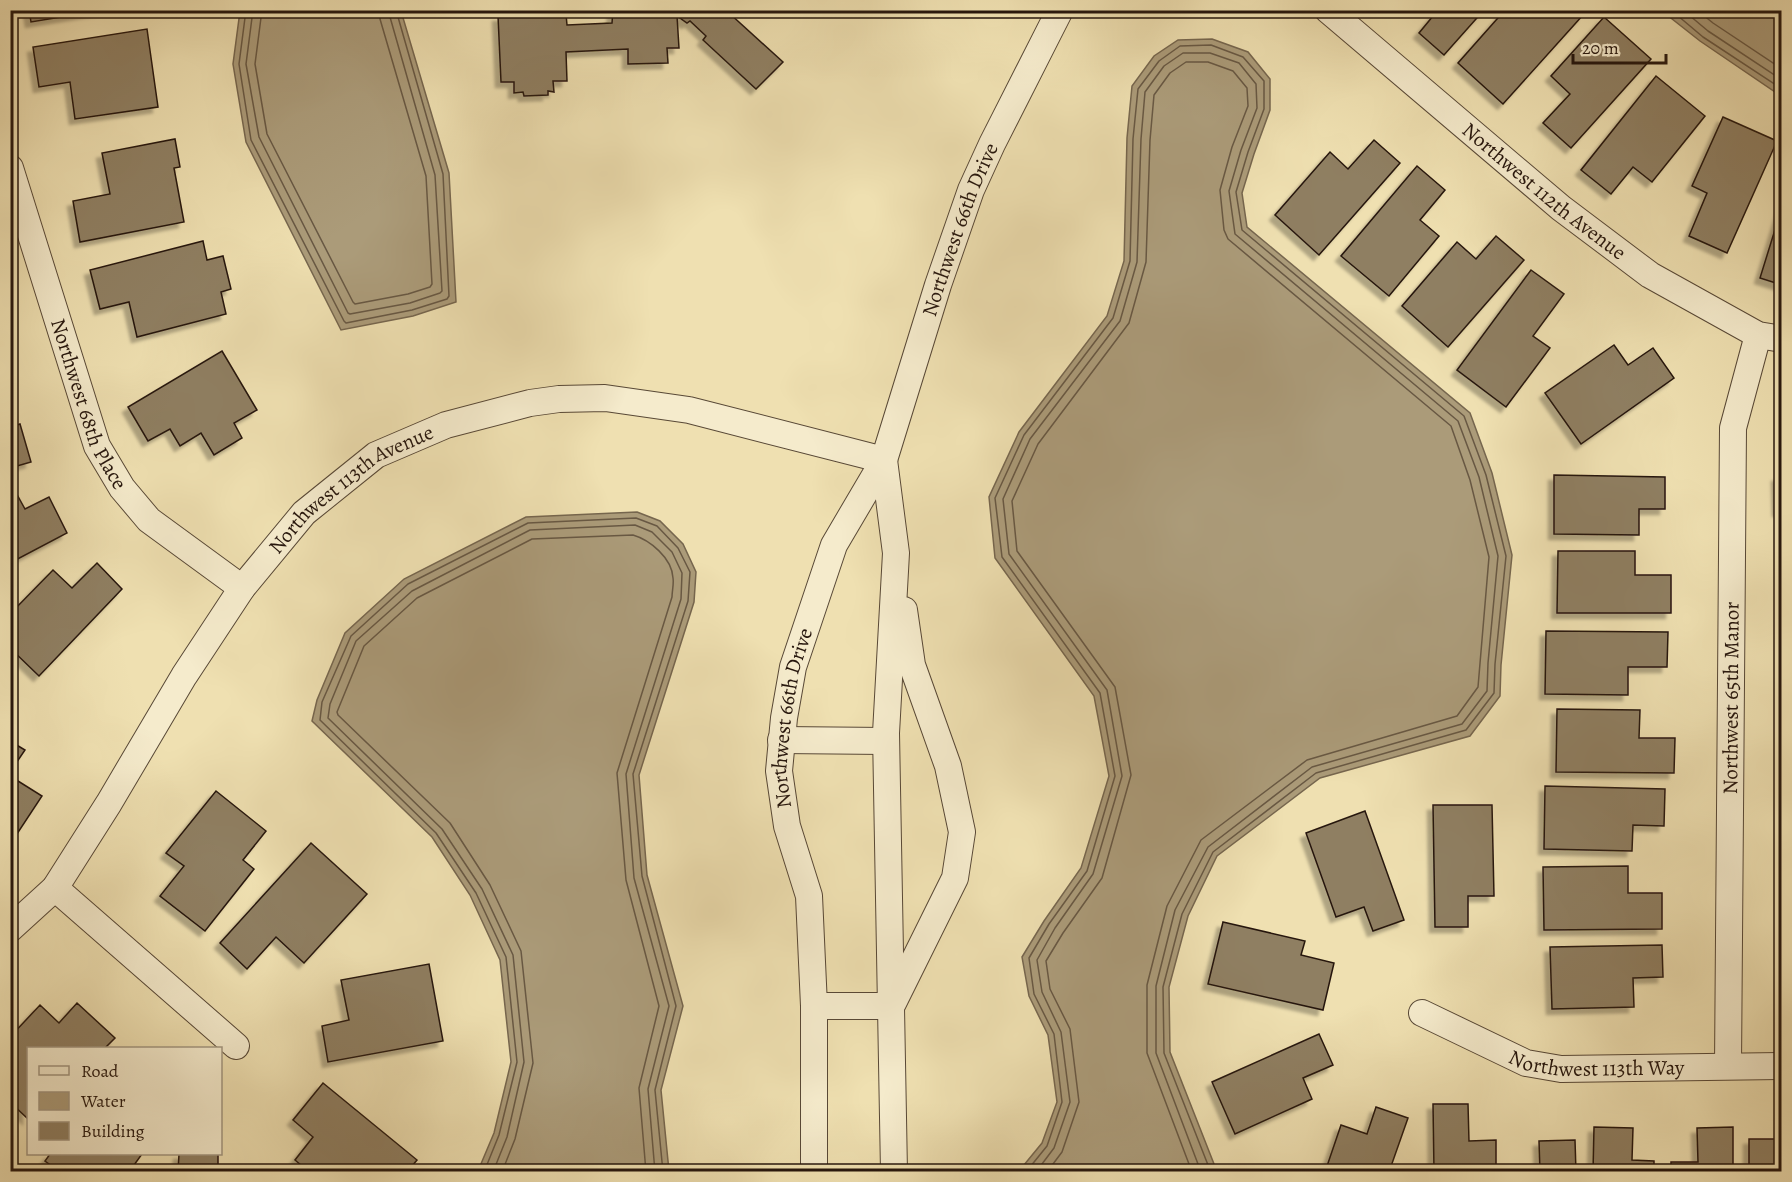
<svg xmlns="http://www.w3.org/2000/svg" width="1792" height="1182" font-family="Alegreya,serif">
<style>
.water{fill:#ab9b79;stroke:#76664e;stroke-width:1.5}
.lines{fill:none;stroke-linecap:round;stroke-linejoin:round}
.shore{stroke:#685843;stroke-width:1.5}
.building{fill:#8f7f62;stroke:#26160d;stroke-width:1.5;filter:url(#shadow)}
.minor-casing{stroke:#584836;stroke-width:28}
.minor{stroke:#f5ebcc;stroke-width:26}
.labels{text-anchor:middle;dominant-baseline:central;stroke-width:5;stroke-linejoin:round;paint-order:stroke}
.street-label{font-size:21px;fill:#26160d;stroke:#f5ebcc}
</style>
<defs>
<filter id="shadow"><feDropShadow dx="-5.5" dy="5.5" stdDeviation="1.5" flood-color="#0004"/></filter>
</defs>
<rect width="100%" height="100%" fill="#efe0b1"/>
<filter id="stains"><feTurbulence type="fractalNoise" baseFrequency=".00333" numOctaves="4"/><feColorMatrix values="0 0 0 0 .2 0 0 0 0 .09 0 0 0 0 .02 0 0 0 .5 -.17"/></filter>
<radialGradient id="worn" r=".72"><stop offset=".6" stop-color="#630" stop-opacity="0"/><stop offset="1" stop-color="#630" stop-opacity=".3"/></radialGradient>
<g class="water">
<polygon points="240,11 401,11 449,173 456,302 413,316 341,330 246,142 233,64"/>
<polygon points="1662,11 1781,11 1781,96 1700,41"/>
<polygon points="1212,39 1248,52 1270,79 1270,110 1254,154 1242,193 1247,227 1470,413 1492,473 1512,555 1501,665 1500,696 1470,736 1320,778 1217,856 1188,916 1169,987 1170,1052 1214,1164 1215,1171 1019,1171 1042,1143 1057,1102 1048,1035 1029,996 1022,957 1044,921 1081,868 1109,776 1094,696 995,558 989,497 1019,432 1107,316 1124,261 1127,138 1132,86 1154,56 1178,40"/>
<polygon points="637,512 660,521 683,544 696,572 694,602 639,775 647,875 683,1006 661,1090 669,1171 478,1171 494,1133 511,1062 500,960 470,895 432,837 312,721 317,700 345,633 404,579 526,517"/>
</g>
<g class="lines">
<g class="shore">
<polyline points="246,10 239,64 251,140 344,321 346,323 412,310 447,299 449,296 443,174 396,10"/>
<polyline points="253,10 246,64 259,137 348,313 350,314 410,303 440,293 442,291 435,175 388,10"/>
<polyline points="262,10 255,64 267,134 353,302 355,304 408,294 430,287 432,284 426,176 380,19 379,10"/>
<polyline points="1671,10 1703,37 1782,89"/>
<polyline points="1683,10 1708,31 1782,80"/>
<polyline points="1697,10 1713,23 1782,69"/>
<polyline points="484,1172 499,1135 517,1062 506,957 476,893 436,833 320,720 322,702 351,636 408,584 528,523 636,518 657,526 678,548 690,572 688,601 633,774 642,876 676,1006 655,1090 663,1172"/>
<polyline points="493,1172 507,1137 524,1062 513,955 482,889 442,829 328,718 330,704 356,641 412,591 530,530 635,525 652,532 672,552 682,573 681,599 626,774 634,878 669,1006 648,1089 655,1172"/>
<path d="M502 1172 515 1139 533 1063 521 951 490 885 450 823 338 715 337 712 364 646 417 598 532 539 633 535C650 540 672 558 673 578 674 584 672 591 672 597L617 773 626 880 659 1006 639 1088 646 1172"/>
<polyline points="1026,1172 1047,1146 1062,1102 1054,1034 1034,994 1029,958 1049,924 1087,871 1115,776 1100,693 1002,557 995,498 1024,435 1113,318 1130,261 1133,139 1138,89 1159,61 1180,46 1211,45 1243,57 1264,81 1264,109 1248,152 1236,192 1242,230 1464,416 1486,475 1506,556 1495,664 1494,693 1466,730 1316,773 1213,852 1182,914 1163,987 1164,1053 1208,1165 1209,1172"/>
<polyline points="1036,1172 1054,1148 1070,1102 1061,1032 1042,992 1037,960 1055,928 1093,874 1122,776 1107,690 1009,554 1003,499 1030,439 1120,321 1137,262 1141,139 1145,92 1164,66 1183,53 1210,53 1239,63 1256,84 1257,108 1241,150 1229,191 1235,234 1458,421 1479,477 1498,556 1488,663 1487,691 1462,724 1312,767 1208,847 1175,910 1156,986 1156,1053 1201,1172"/>
<polyline points="1047,1172 1062,1152 1079,1102 1070,1029 1050,989 1046,961 1063,933 1102,878 1131,775 1115,687 1017,551 1012,501 1038,444 1129,323 1146,262 1150,140 1154,95 1170,73 1186,62 1208,62 1233,71 1247,88 1248,106 1232,147 1220,190 1224,230 1228,239 1451,426 1470,480 1489,557 1478,687 1457,716 1307,760 1201,840 1167,906 1147,985 1147,1053 1192,1172"/>
</g>
</g>
<g class="building">
<polygon points="29,10 104,10 31,22"/>
<polygon points="512,10 552,10 552,15 566,14 567,25 612,23 613,10 719,10 725,16 729,13 783,62 756,89 703,40 706,36 690,21 687,23 677,16 679,48 667,48 668,63 628,64 628,49 566,52 567,81 553,81 554,92 548,91 548,95 524,96 523,92 514,93 514,82 501,82 498,16 512,16"/>
<polygon points="1438,10 1484,10 1444,55 1419,33"/>
<polygon points="1505,10 1578,10 1583,15 1503,104 1458,63"/>
<polygon points="1604,17 1651,59 1571,148 1543,123 1570,94 1551,76"/>
<polygon points="147,29 158,107 75,119 70,82 39,87 33,47"/>
<polygon points="1656,76 1705,116 1652,182 1633,167 1611,194 1581,170"/>
<polygon points="1723,117 1777,141 1727,253 1689,236 1707,193 1692,186"/>
<polygon points="175,139 180,167 174,168 184,222 80,242 73,201 110,194 102,153"/>
<polygon points="1374,140 1400,163 1319,255 1275,215 1330,152 1348,169"/>
<polygon points="1417,166 1445,190 1420,220 1439,236 1389,296 1341,256"/>
<polygon points="1782,207 1782,285 1760,278"/>
<polygon points="1496,236 1524,260 1448,347 1402,306 1457,242 1476,259"/>
<polygon points="203,241 207,260 223,256 231,289 221,292 226,314 137,337 129,302 100,309 90,270"/>
<polygon points="1531,270 1564,294 1533,336 1550,348 1506,407 1457,370"/>
<polygon points="1614,345 1628,365 1653,348 1674,378 1581,444 1545,393"/>
<polygon points="222,351 257,410 234,423 242,438 214,455 201,433 180,446 170,429 148,441 128,407"/>
<polygon points="20,424 31,462 10,468 10,427"/>
<polygon points="1554,475 1665,477 1665,509 1639,509 1639,535 1554,534"/>
<polygon points="1777,476 1782,476 1782,511 1778,511"/>
<polygon points="14,489 25,509 49,497 67,533 10,563 10,491"/>
<polygon points="1558,551 1635,551 1635,575 1671,575 1671,613 1557,613"/>
<polygon points="97,563 122,589 39,676 10,648 10,614 53,570 72,588"/>
<polygon points="1546,631 1668,632 1667,667 1628,667 1628,695 1545,694"/>
<polygon points="1557,709 1640,710 1639,738 1675,738 1674,773 1556,772"/>
<polygon points="10,741 25,750 10,772"/>
<polygon points="10,776 42,796 15,837 10,833"/>
<polygon points="1545,786 1665,789 1664,826 1633,825 1632,851 1544,849"/>
<polygon points="216,791 266,831 243,860 254,869 205,931 160,896 184,866 166,853"/>
<polygon points="1433,805 1492,805 1494,896 1468,896 1468,927 1435,927"/>
<polygon points="1365,811 1404,920 1373,931 1364,907 1336,917 1306,833"/>
<polygon points="311,843 367,894 304,963 276,937 247,969 220,943"/>
<polygon points="1628,866 1628,893 1662,893 1662,929 1544,930 1543,867"/>
<polygon points="1223,922 1305,941 1301,955 1334,963 1323,1010 1208,984"/>
<polygon points="1662,945 1663,977 1633,978 1634,1007 1552,1009 1550,947"/>
<polygon points="429,964 443,1041 328,1062 322,1026 349,1020 341,980"/>
<polygon points="77,1003 115,1038 105,1048 28,1048 28,1119 10,1102 10,1037 40,1005 59,1023"/>
<polygon points="1319,1034 1333,1065 1303,1078 1312,1099 1235,1134 1212,1082"/>
<polygon points="323,1083 417,1160 407,1172 309,1172 295,1160 313,1137 293,1120"/>
<polygon points="1433,1104 1468,1104 1469,1141 1496,1140 1496,1172 1434,1172"/>
<polygon points="1376,1107 1408,1118 1389,1172 1325,1172 1341,1125 1367,1134"/>
<polygon points="1594,1127 1633,1128 1632,1160 1654,1161 1654,1172 1593,1172"/>
<polygon points="1733,1127 1733,1172 1671,1172 1671,1162 1698,1162 1697,1128"/>
<rect x="1749" y="1139" width="32" height="33"/>
<polygon points="1575,1140 1576,1172 1540,1172 1539,1141"/>
<polygon points="50,1154 142,1154 129,1172 60,1172 45,1161"/>
<polygon points="179,1154 218,1154 218,1172 178,1172"/>
</g>
<g class="lines">
<g class="minor-casing">
<g id="minor">
<path id="s1" d="M1328 10 1561 208 1650 275 1758 335 1782 339"/>
<path id="s2" d="M10 168 97 446 122 488 149 520 242 588"/>
<polyline points="884,460 896,553 886,733 894,1172"/>
<polyline points="781,740 886,741"/>
<polyline points="55,888 236,1046"/>
<path id="s3" d="M10 929 55 888 109 803 184 676 242 588 304 513 376 455 446 425 530 403 559 399 605 398 689 410 884 460"/>
<polyline points="893,1003 955,878 962,832 948,766 912,665 904,610"/>
<polyline points="814,1006 891,1006"/>
<path id="s4" d="M1422 1013 1526 1063 1561 1069 1782 1066"/>
<path id="s5" d="M1728 1066 1733 428 1758 335"/>
<path id="s6" d="M814 1172V1006L809 896 787 826 779 771 784 718 793 667 834 545 884 460 938 285 971 190 992 144 1060 10"/>
</g>
</g>
<use href="#minor" class="minor"/>
</g>
<g class="labels">
<g class="street-label">
<text stroke="none"><textPath href="#s1" startOffset="282">Northwest 112th Avenue</textPath></text>
<text stroke="none"><textPath href="#s6" startOffset="980">Northwest 66th Drive</textPath></text>
<text stroke="none"><textPath href="#s2" startOffset="249">Northwest 68th Place</textPath></text>
<text stroke="none"><textPath href="#s3" startOffset="564">Northwest 113th Avenue</textPath></text>
<text stroke="none"><textPath href="#s5" startOffset="368">Northwest 65th Manor</textPath></text>
<text stroke="none"><textPath href="#s6" startOffset="459">Northwest 66th Drive</textPath></text>
<text stroke="none"><textPath href="#s4" startOffset="186">Northwest 113th Way</textPath></text>
</g>
</g>
<rect width="1792" height="1182" fill="none" stroke="#efe0b1" stroke-width="36"/>
<rect x="12" y="12" width="1768" height="1158" fill="none" stroke="#26160d" stroke-width="3"/>
<rect x="18" y="18" width="1756" height="1146" fill="none" stroke="#26160d" stroke-width="1.5"/>
<rect x="27" y="1047" width="195" height="108" fill="#f5ebcc" stroke="#a29680" stroke-width="1.5"/>
<rect x="39" y="1066" width="30" height="9" fill="#f5ebcc" stroke="#a29680" stroke-width="1.5"/>
<text x="81" y="1077" font-size="18" fill="#26160d">Road</text>
<rect x="39" y="1092" width="30" height="18" fill="#ab9b79" stroke="#a29680" stroke-width="1.5"/>
<text x="81" y="1107" font-size="18" fill="#26160d">Water</text>
<rect x="39" y="1122" width="30" height="18" fill="#8f7f62" stroke="#a29680" stroke-width="1.5"/>
<text x="81" y="1137" font-size="18" fill="#26160d">Building</text>
<path d="M1573 54v9h93v-9" fill="none" stroke="#26160d" stroke-width="3"/>
<text x="1582" y="54" font-size="18" fill="#26160d" stroke="#f5ebcc" stroke-width="4.5" paint-order="stroke">20 m</text>
<rect width="100%" height="100%" filter="url(#stains)"/>
<rect width="100%" height="100%" fill="url(#worn)"/>
</svg>
